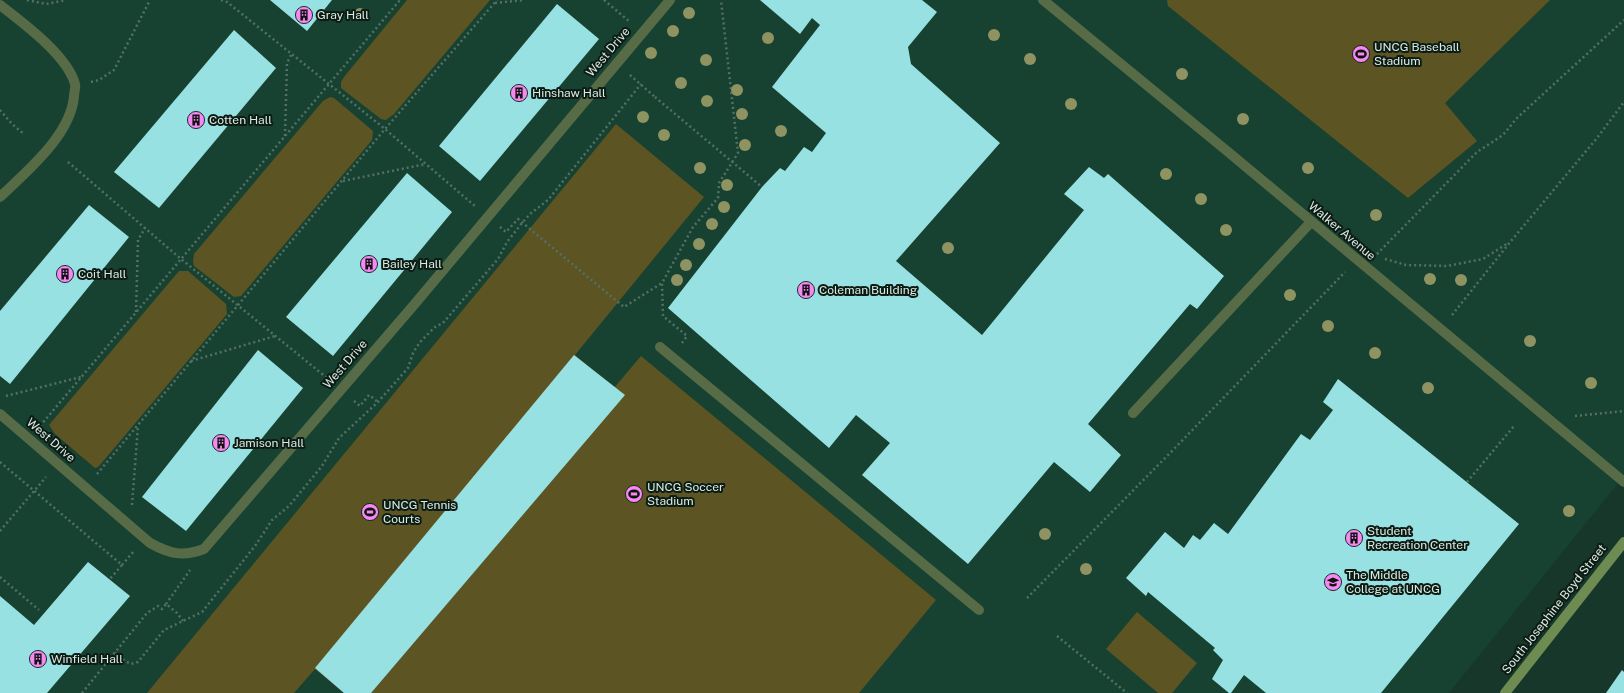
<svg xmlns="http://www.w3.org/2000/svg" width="1624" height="693" font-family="'Public Sans',sans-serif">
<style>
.built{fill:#174231}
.green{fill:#5d5423}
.building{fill:#98e1e2}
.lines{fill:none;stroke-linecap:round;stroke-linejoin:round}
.path{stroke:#547064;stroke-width:2.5;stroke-dasharray:2 3;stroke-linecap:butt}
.service{stroke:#586b47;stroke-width:10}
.minor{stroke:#586b47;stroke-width:10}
.secondary{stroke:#6e8c52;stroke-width:10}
.path-bridge{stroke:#547064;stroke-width:2.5;stroke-dasharray:2 3;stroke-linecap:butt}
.tree{fill:#8e9361}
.labels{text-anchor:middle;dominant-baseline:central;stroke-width:4;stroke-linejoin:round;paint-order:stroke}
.poi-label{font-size:12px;fill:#d9ece2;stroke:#0d1b15;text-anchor:start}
.street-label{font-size:12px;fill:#d9ece2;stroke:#0d1b15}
</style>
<rect width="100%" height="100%" fill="#16372a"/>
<polygon class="built" points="0,0 1624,0 1624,476 1449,693 0,693"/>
<g class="green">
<polygon points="407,0 490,0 394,114 386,120 381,119 341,88 341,82 344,77"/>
<polygon points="1167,0 1550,0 1445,103 1477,141 1408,198 1168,6"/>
<polygon points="330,97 334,98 373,131 372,140 241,296 234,297 194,266 193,262 194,254 323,101"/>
<polygon points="616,124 704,197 575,355 614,388 641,356 936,600 859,693 344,693 315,669 294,693 147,693"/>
<polygon points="179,271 188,271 226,304 227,314 111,452 98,467 95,468 55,434 49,425"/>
<polygon points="1137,612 1197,663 1172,693 1158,693 1106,649"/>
</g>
<g class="building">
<polygon points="270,0 332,0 307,31"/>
<polygon points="760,0 922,0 937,12 908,47 911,64 1000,143 896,261 982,335 1084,210 1064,194 1089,167 1104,178 1108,174 1224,276 1197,309 1190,304 1088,424 1121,455 1090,492 1054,462 968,564 862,475 890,443 856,415 829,448 668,308 762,187 780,168 785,171 804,147 812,152 826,133 772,87 820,25 812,18 800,34"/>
<polygon points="557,4 599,39 480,181 439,146"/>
<polygon points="234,30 276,68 159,208 114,172"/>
<polygon points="407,173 452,212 333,356 286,317"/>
<polygon points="89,205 129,237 10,384 0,376 0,311"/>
<polygon points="258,350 303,388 186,531 142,497"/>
<polygon points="574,355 625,395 371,693 344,693 315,668"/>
<polygon points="1338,379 1519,524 1381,693 1266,693 1244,675 1231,693 1229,693 1212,679 1223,660 1213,650 1215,648 1148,592 1146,596 1126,578 1165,532 1184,548 1193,535 1200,540 1214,523 1228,534 1301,434 1310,440 1333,410 1323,402"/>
<polygon points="88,562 130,596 47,693 0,693 0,596 34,625"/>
<polygon points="1622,670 1624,672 1624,693 1606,693"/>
</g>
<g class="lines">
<g class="path">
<polyline points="27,0 46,4 66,0"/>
<polyline points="221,0 227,2 385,129 475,206"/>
<polyline points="604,0 630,22"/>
<polyline points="495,3 524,0"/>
<polyline points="630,75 655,97"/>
<polyline points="91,82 99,80 114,70 150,0"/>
<polyline points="0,110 12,124 24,134"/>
<polyline points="285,136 287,63 292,53"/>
<polyline points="68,162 181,259 327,378"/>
<polyline points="343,181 426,164"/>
<polyline points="500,227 506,232 518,219 624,307 662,283"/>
<polyline points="1377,254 1477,152 1503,135 1517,118 1624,20"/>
<polyline points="1385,259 1406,265 1447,266 1483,259 1508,243"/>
<polyline points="136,312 138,240 145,228"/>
<polyline points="1452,315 1511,241 1597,138 1624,102"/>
<polyline points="682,343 687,336 663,316 662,283 693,227 718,198 719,183 738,153 721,0"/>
<polyline points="191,361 275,336"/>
<polyline points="6,396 81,377"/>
<polyline points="354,401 360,406 369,395 378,402"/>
<polyline points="1575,416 1624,411"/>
<polyline points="40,426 400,0"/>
<polyline points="0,462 122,565 109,580"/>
<polyline points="97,474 385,129 497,0"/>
<polyline points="1467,482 1514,426"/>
<polyline points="132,505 138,426"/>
<polyline points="0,531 46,477"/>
<polyline points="122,565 134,551"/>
<polyline points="0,577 39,610"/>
<polyline points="1027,598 1173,450 1345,272"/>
<polyline points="166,604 190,570"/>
<polyline points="1057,636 1127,693"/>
<polyline points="115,653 125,661 131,664 138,662 164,630 202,612 255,546 272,520 289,506 322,466 339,438 378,402 408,368 413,353 420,342 435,327 443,323 498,259 507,242 522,223 530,214 548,200 641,84"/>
<polyline points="82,693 147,613 158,606 162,609 166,604 177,613 183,621"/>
</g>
<g class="service">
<polyline points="660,347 979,610"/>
<polyline points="1133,413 1311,222"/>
</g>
<g class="minor">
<polyline points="1043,0 1227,151 1624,482"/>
<path d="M0 5C23 23 67 55 75 84 76 87 74 92 74 96 71 135 27 171 0 197"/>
<path d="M0 414 150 543C170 554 183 557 204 549L413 306 670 0"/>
</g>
<polyline class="secondary" points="1505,693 1624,542"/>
<polyline class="path-bridge" points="655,97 762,187"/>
</g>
<g class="tree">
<circle cx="689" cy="13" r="6"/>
<circle cx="360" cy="14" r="6"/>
<circle cx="673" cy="31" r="6"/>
<circle cx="994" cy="35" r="6"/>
<circle cx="768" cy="38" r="6"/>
<circle cx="651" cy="53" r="6"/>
<circle cx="1030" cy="59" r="6"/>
<circle cx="706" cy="60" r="6"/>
<circle cx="1182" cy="74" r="6"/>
<circle cx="681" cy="83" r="6"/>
<circle cx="737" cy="90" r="6"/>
<circle cx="707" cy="101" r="6"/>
<circle cx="1071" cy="104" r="6"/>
<circle cx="742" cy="114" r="6"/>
<circle cx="643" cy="117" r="6"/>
<circle cx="1243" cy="119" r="6"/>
<circle cx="781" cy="131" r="6"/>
<circle cx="664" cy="135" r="6"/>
<circle cx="745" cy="145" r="6"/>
<circle cx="700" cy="168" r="6"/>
<circle cx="1308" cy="168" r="6"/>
<circle cx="1166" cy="174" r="6"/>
<circle cx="727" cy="185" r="6"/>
<circle cx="1201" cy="199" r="6"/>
<circle cx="724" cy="207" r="6"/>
<circle cx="1376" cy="215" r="6"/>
<circle cx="712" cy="224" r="6"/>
<circle cx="1226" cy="230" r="6"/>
<circle cx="699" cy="244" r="6"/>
<circle cx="948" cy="248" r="6"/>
<circle cx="686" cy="265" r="6"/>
<circle cx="1430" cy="279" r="6"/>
<circle cx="677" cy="280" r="6"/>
<circle cx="1461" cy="280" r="6"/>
<circle cx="1290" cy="295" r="6"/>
<circle cx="1328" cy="326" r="6"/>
<circle cx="1530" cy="341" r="6"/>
<circle cx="1375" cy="353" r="6"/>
<circle cx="1591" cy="383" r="6"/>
<circle cx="1428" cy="388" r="6"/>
<circle cx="1569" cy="511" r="6"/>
<circle cx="1045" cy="534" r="6"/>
<circle cx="1086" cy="569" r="6"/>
</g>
<defs>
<g id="building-disc" transform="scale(0.9)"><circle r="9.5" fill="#f489f1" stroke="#0d1b15"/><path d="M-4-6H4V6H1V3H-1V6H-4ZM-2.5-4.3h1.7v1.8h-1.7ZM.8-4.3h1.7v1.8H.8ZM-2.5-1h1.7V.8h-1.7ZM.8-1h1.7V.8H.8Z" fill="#111"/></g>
<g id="stadium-disc" transform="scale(0.9)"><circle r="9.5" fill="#f489f1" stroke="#0d1b15"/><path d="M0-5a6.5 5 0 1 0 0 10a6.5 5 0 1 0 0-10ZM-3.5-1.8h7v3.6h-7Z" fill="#111"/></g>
<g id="school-disc" transform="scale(0.9)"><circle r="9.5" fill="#f489f1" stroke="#0d1b15"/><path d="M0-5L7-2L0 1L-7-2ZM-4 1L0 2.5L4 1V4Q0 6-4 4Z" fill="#111"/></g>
</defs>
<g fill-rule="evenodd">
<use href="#building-disc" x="304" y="15"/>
<use href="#stadium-disc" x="1361" y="54"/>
<use href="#building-disc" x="519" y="93"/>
<use href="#building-disc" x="196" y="120"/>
<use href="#building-disc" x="369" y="264"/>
<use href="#building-disc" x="65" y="274"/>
<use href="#building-disc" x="806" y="290"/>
<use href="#building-disc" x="221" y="443"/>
<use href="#stadium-disc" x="634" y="494"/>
<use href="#stadium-disc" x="370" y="512"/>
<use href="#building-disc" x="1354" y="538"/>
<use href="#school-disc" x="1333" y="582"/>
<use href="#building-disc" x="38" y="659"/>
</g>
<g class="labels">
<g class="poi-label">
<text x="317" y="15">Gray Hall</text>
<text x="1374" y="47">UNCG Baseball<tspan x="1374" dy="14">Stadium</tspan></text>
<text x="532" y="93">Hinshaw Hall</text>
<text x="209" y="120">Cotten Hall</text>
<text x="382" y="264">Bailey Hall</text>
<text x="78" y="274">Coit Hall</text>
<text x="819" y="290">Coleman Building</text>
<text x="234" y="443">Jamison Hall</text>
<text x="647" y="487">UNCG Soccer<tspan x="647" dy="14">Stadium</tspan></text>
<text x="383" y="505">UNCG Tennis<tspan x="383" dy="14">Courts</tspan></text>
<text x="1367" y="531">Student<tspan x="1367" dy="14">Recreation Center</tspan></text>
<text x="1346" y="575">The Middle<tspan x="1346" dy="14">College at UNCG</tspan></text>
<text x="51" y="659">Winfield Hall</text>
</g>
<g class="street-label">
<text transform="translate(608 52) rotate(-50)">West Drive</text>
<text transform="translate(1342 231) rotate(40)">Walker Avenue</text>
<text transform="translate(345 364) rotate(-49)">West Drive</text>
<text transform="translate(51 440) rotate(41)">West Drive</text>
<text transform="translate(1554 609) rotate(-52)">South Josephine Boyd Street</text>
</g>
</g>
</svg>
